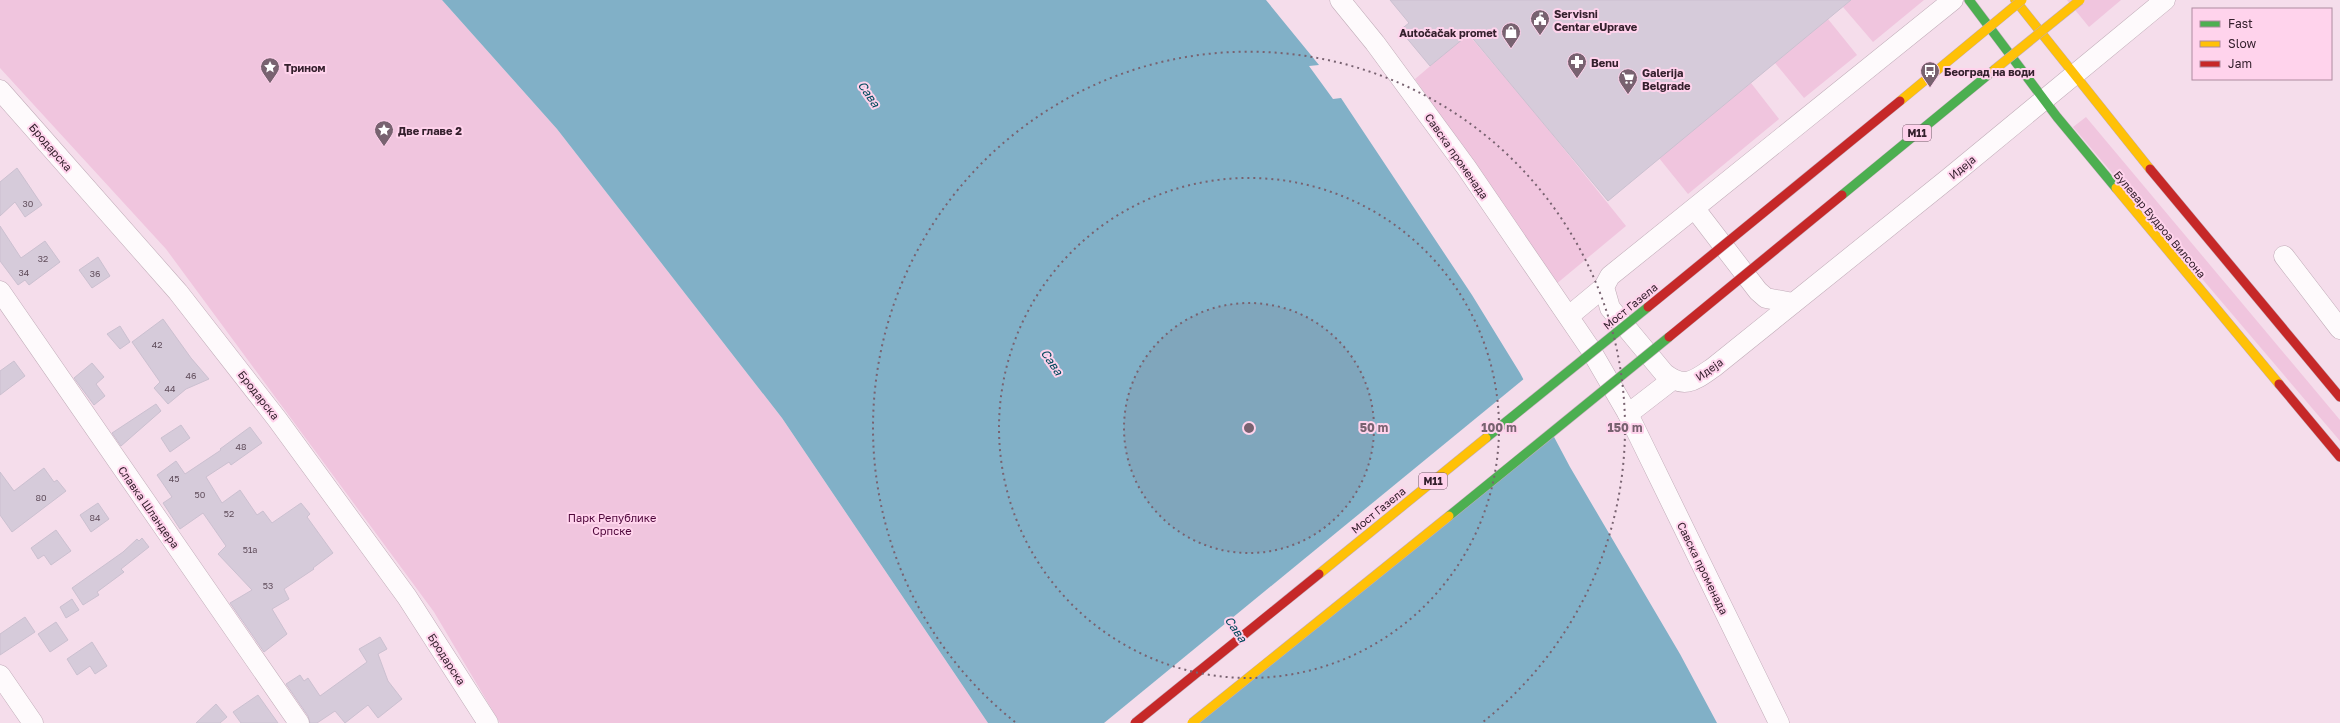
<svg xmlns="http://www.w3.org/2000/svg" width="2340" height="723" font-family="'Golos Text',sans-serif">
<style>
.green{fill:#f0c5de}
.water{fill:#81b0c7}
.pier{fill:#f5ddeb}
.building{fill:#d6cbda;stroke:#cbc0d0}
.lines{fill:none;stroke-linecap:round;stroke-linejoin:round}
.street-casing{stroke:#c0acb8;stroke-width:21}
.fast-casing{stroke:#c0acb8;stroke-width:10}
.slow-casing{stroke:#c0acb8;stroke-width:10}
.jam-casing{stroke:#c0acb8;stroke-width:10}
.street{stroke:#fefafc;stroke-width:20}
.fast{stroke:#4caf50;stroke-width:9}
.slow{stroke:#ffc107;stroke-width:9}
.jam{stroke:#c62828;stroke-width:9}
.fast-bridge-casing{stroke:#c0acb8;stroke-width:10;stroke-linecap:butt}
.slow-bridge-casing{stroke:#c0acb8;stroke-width:10;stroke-linecap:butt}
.jam-bridge-casing{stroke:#c0acb8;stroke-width:10;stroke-linecap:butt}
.fast-bridge{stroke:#4caf50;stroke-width:9}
.slow-bridge{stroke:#ffc107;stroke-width:9}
.jam-bridge{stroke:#c62828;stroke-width:9}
.ring{fill:none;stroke:#786270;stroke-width:2;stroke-dasharray:2 4}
.labels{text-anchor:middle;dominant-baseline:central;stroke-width:4;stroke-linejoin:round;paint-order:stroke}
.number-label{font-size:9px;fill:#614e5c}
.shield{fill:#ffd3ec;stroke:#725666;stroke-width:1}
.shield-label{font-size:10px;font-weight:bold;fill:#35202d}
.poi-label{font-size:11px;font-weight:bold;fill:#35202d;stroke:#ffd3ec;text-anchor:start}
.street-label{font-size:11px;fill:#35202d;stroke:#ffd3ec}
.park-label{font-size:11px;fill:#4e063a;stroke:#ffd3ec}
.water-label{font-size:12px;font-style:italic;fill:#01495c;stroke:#ffd3ec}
.centre{fill:#786270;stroke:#ffd3ec;stroke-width:2}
.ring-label{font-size:12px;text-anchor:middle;font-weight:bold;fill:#786270;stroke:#ffd3ec;stroke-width:4;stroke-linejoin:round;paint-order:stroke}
</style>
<rect width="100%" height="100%" fill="#f5ddeb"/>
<g class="green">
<polygon points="0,0 442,0 557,129 782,418 988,723 500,723 434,612 166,249 0,68"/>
<polygon points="1851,0 1924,0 1873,42 1843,7"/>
<polygon points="2067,0 2121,0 2089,27"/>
<polygon points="1828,19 1857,55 1804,98 1775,63"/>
<polygon points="1468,34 1531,108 1626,226 1555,285 1415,79"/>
<polygon points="1751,83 1779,119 1688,194 1659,158"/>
<polygon points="2086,117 2340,420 2340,441 2073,127"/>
</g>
<polygon class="water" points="442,0 1266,0 1319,65 1309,66 1333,99 1341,98 1472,295 1520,373 1570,467 1680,654 1717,723 988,723 782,418 557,129"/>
<polygon class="pier" points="1525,378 1555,435 1195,723 1104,723"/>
<g class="building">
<polygon points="1390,0 1851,0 1608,201 1469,34 1430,66 1400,30 1409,23"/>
<polygon points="17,168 42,205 25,217 15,202 0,216 0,182"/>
<polygon points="0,226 21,258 45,241 60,262 29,285 25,280 18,285 0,261"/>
<polygon points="98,257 110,276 92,288 79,270"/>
<polygon points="163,319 191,358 209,379 186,389 168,404 154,388 160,382 132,342"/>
<polygon points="120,326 130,342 120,349 107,334"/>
<polygon points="14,361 25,376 0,395 0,371"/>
<polygon points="92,363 104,377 96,384 105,396 94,405 74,378"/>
<polygon points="156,404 161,411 121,446 112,433"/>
<polygon points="181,425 190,438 170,452 161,438"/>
<polygon points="250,427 262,443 231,465 229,462 206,477 222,503 240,490 257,515 263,511 272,523 301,503 310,514 307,517 333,553 313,568 314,569 284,589 289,599 272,609 287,634 264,652 230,603 252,590 218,554 226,546 203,513 180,529 163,503 172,497 157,475 176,461 185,474 221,450 220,449"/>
<polygon points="44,468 54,482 57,480 66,491 12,532 0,515 0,472 14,491"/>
<polygon points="98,503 109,519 91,532 80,515"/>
<polygon points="56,530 71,551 51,565 44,555 38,559 31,548"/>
<polygon points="142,538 149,547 121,569 124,572 97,592 99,595 83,605 72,588 123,552 137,539 139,541"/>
<polygon points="72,599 79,610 66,618 60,607"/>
<polygon points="25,617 35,632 0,655 0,634"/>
<polygon points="56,622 68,640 50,652 38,634"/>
<polygon points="380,637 387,649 378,654 388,681 402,699 378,718 368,705 345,723 335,711 317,723 310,723 308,716 286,684 300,675 304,681 308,678 320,696 367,662 359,649"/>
<polygon points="92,642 107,666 95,674 90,666 77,675 67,659"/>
<polygon points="258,695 278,723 241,723 233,712"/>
<polygon points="216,704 227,717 220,723 196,723"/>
</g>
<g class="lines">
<g class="street-casing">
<g id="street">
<polyline points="1340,0 1375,43 1466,167 1589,347 1628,414 1779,723"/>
<path d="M1953 0 1610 276 1604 287 1610 308 1664 373C1685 390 1695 380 1714 367L1949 178 2165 0"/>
<polyline points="0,90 178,292 277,419 407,597 488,723"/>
<polyline points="1695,209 1758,291 1766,298 1793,303"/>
<polyline points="2284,256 2340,329"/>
<polyline points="0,291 299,723"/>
<polyline points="1569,316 1604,287"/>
<polyline points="1628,414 1672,380"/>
<polyline points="0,675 33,723"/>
</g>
</g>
<g class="fast-casing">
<polyline id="fast" points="1969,0 2057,117 2116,188"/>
</g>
<g class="slow-casing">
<g id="slow">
<polyline points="2015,0 2150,169"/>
<polyline points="2116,188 2279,384"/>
</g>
</g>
<g class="jam-casing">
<g id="jam">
<polyline points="2150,169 2340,397"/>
<polyline points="2279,384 2340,457"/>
</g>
</g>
<use href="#street" class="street"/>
<use href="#fast" class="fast"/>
<use href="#slow" class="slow"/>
<use href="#jam" class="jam"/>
<g class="fast-bridge-casing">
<g id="fast-bridge">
<polyline points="1842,195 1994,70"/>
<polyline points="1486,438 1648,307"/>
<polyline points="1449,516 1669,337"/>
</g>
</g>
<g class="slow-bridge-casing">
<g id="slow-bridge">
<polyline points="1994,70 2080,0"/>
<polyline points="1900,101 2022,0"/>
<polyline points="1319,574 1486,438"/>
<polyline points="1192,723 1449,516"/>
</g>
</g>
<g class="jam-bridge-casing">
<g id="jam-bridge">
<polyline points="1648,307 1900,101"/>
<polyline points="1669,337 1842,195"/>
<polyline points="1135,723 1319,574"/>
</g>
</g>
<use href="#fast-bridge" class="fast-bridge"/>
<use href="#slow-bridge" class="slow-bridge"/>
<use href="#jam-bridge" class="jam-bridge"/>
</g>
<circle cx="1249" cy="428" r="125" fill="#786270" fill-opacity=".12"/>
<g class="ring">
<circle cx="1249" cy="428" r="125"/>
<circle cx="1249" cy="428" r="250"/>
<path d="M1015 722A376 376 0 1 1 1483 722"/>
</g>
<defs>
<g id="civic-pin" transform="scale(1)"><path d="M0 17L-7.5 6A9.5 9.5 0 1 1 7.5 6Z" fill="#786270" stroke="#ffd3ec"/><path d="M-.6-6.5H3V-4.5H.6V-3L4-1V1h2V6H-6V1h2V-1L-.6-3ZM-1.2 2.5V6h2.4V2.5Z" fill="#fff"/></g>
<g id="shop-pin" transform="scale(1)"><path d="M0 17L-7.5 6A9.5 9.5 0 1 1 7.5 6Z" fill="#786270" stroke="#ffd3ec"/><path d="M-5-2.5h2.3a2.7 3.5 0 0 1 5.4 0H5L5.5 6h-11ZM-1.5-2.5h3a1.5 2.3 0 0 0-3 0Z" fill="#fff"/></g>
<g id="pharmacy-pin" transform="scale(1)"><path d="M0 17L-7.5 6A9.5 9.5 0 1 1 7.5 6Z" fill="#786270" stroke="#ffd3ec"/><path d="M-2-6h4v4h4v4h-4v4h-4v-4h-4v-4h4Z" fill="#fff"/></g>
<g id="sight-pin" transform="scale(1)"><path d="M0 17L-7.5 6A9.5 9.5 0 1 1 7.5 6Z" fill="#786270" stroke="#ffd3ec"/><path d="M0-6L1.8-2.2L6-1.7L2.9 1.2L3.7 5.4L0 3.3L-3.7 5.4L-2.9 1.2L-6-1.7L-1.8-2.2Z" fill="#fff"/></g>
<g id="bus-pin" transform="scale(1)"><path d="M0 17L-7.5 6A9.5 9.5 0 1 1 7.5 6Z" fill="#786270" stroke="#ffd3ec"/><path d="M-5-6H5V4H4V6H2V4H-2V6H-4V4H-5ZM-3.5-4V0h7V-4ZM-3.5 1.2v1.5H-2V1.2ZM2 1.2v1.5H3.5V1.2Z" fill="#fff"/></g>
<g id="supermarket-pin" transform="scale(1)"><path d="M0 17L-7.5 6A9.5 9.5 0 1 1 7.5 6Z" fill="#786270" stroke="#ffd3ec"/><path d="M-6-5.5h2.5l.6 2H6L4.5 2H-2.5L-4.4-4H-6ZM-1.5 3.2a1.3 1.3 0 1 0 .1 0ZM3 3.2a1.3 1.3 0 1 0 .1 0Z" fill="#fff"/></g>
</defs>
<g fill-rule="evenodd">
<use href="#civic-pin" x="1540" y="19"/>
<use href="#shop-pin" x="1511" y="32"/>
<use href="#pharmacy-pin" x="1577" y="62"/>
<use href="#sight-pin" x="270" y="67"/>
<use href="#bus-pin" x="1930" y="71"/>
<use href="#supermarket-pin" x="1628" y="78"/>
<use href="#sight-pin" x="384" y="130"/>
</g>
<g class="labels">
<g class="number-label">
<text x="28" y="203">30</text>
<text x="43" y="258">32</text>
<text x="24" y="272">34</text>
<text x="95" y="273">36</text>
<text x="157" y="344">42</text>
<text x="191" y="375">46</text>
<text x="170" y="388">44</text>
<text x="241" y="446">48</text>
<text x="174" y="478">45</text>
<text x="200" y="494">50</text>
<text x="41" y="497">80</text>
<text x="229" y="513">52</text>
<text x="95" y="517">84</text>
<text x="250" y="549">51a</text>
<text x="268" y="585">53</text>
</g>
<g class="shield">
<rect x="1903" y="125" width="28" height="16" rx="3"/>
<rect x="1419" y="473" width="28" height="16" rx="3"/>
</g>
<g class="shield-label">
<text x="1917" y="133">M11</text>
<text x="1433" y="481">M11</text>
</g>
<g class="poi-label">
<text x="1554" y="13">Servisni<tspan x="1554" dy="13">Centar eUprave</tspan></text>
<text x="1497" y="32" text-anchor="end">Autočačak promet</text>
<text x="1591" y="62">Benu</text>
<text x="284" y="67">Трином</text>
<text x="1944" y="71">Београд на води</text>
<text x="1642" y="72">Galerija<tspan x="1642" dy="13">Belgrade</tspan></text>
<text x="398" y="130">Две главе 2</text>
</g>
<g class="street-label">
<text transform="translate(51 147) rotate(49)">Бродарска</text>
<text transform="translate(1457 156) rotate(55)">Савска променада</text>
<text transform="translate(1962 167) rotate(-39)">Идеја</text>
<text transform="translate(2160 224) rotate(50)">Булевар Вудроа Вилсона</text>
<text transform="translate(1630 306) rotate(-39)">Мост Газела</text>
<text transform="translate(1709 369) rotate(-35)">Идеја</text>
<text transform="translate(259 395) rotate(52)">Бродарска</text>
<text transform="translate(149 507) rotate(55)">Славка Шландера</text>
<text transform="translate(1378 510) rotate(-39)">Мост Газела</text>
<text transform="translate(1703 568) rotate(64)">Савска променада</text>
<text transform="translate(447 659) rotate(57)">Бродарска</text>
</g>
<g class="park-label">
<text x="612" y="517">Парк Републике<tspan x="612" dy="13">Српске</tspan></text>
</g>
<g class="water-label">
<text transform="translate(869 94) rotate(56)">Сава</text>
<text transform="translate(1052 362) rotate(56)">Сава</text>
<text transform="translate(1236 629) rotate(56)">Сава</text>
</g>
</g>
<circle cx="1249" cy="428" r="6" class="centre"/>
<g class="ring-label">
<text x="1374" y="432">50 m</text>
<text x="1499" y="432">100 m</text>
<text x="1625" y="432">150 m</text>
</g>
<rect x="2192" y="8" width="140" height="72" fill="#ffd3ec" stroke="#ae8ba0"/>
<rect x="2200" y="21" width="20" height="6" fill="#4caf50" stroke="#ae8ba0"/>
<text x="2228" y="28" font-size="12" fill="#35202d">Fast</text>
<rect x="2200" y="41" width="20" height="6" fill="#ffc107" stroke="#ae8ba0"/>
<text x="2228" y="48" font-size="12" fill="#35202d">Slow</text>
<rect x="2200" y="61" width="20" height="6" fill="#c62828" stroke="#ae8ba0"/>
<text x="2228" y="68" font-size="12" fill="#35202d">Jam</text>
</svg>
